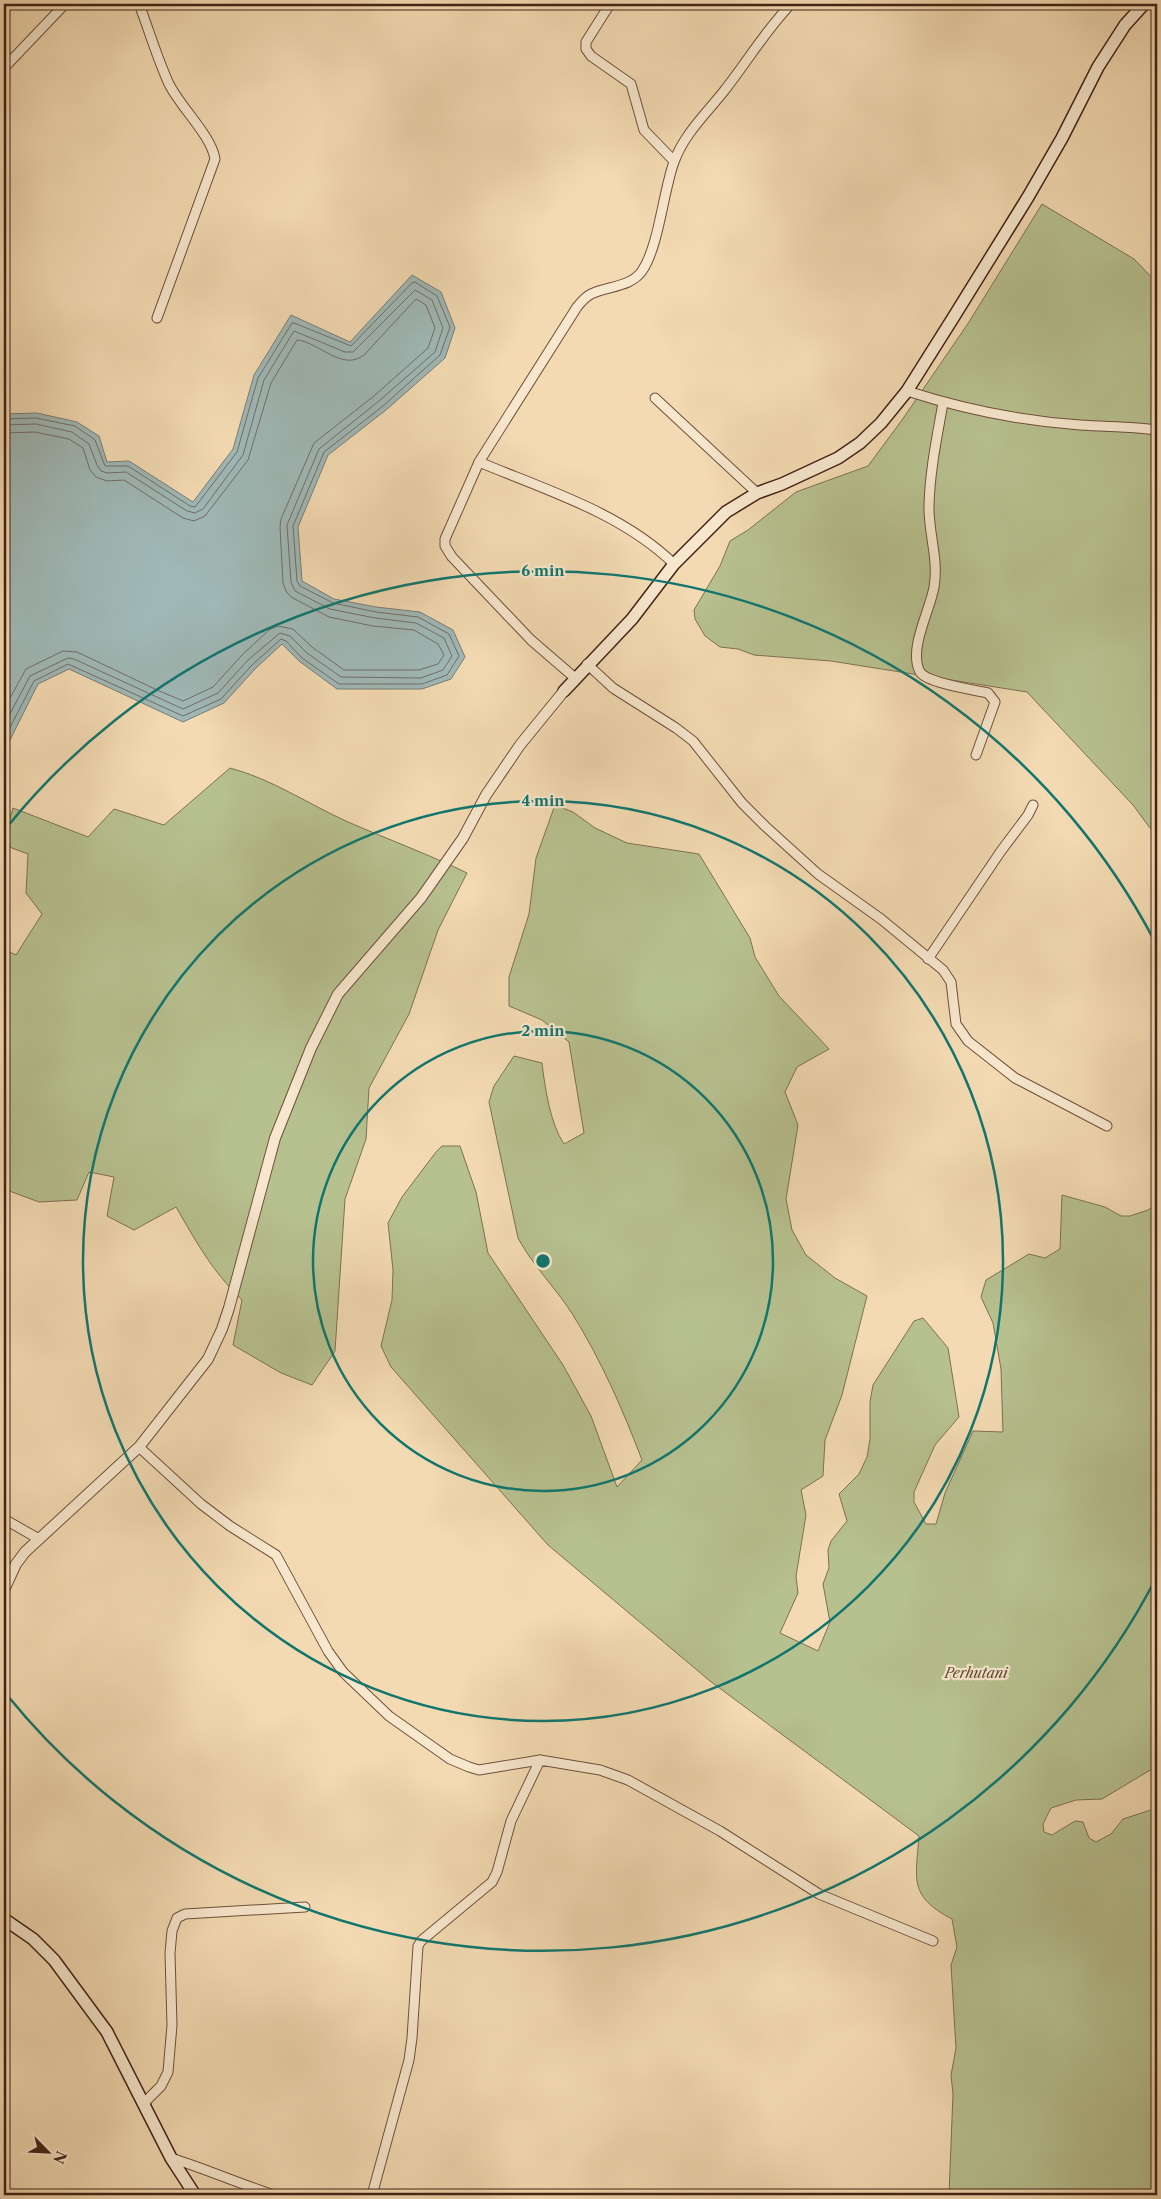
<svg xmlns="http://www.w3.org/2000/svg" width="1161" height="2199" font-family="'Libre Caslon Text',serif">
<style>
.green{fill:#b7c08f;stroke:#7d7152}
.water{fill:#9fb8b6;stroke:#7a7c76}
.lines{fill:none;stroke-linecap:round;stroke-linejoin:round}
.shore{stroke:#716d66;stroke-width:1}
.minor-casing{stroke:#6f503c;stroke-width:11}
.tertiary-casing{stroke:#6f503c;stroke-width:12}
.secondary-casing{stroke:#432215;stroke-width:14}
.minor{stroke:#f7e7cd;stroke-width:9}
.tertiary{stroke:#f7e7cd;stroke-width:10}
.secondary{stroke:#f7e7cd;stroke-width:11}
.ring{fill:none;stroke:#0f766e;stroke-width:2.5}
.labels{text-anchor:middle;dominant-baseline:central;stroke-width:4.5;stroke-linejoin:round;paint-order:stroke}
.park-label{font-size:14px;font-style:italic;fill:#604a34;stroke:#f7e7cd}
.centre{fill:#0f766e;stroke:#f7e7cd;stroke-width:2.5}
.ring-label{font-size:15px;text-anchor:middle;font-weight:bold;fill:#0f766e;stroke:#f7e7cd;stroke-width:4.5;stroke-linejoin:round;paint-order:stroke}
</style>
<rect width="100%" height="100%" fill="#f3dab2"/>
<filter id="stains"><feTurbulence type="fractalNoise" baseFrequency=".004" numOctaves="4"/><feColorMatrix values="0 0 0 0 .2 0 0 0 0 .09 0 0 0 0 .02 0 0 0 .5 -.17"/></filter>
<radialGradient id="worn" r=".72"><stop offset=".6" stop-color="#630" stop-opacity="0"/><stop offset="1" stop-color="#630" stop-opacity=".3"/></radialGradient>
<g class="green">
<polygon points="1042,204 1134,259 1157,283 1157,833 1150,828 1133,805 1027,692 831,661 754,655 738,649 720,647 705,636 695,619 694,610 720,566 730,541 748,530 796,492 868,466 902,420 969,322"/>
<path d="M230 768C272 779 308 804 348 822 387 839 428 854 467 873L438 930 409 1014 369 1088 366 1139 345 1199 335 1351 312 1385 281 1373 233 1345 242 1300C212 1271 197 1243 176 1207L134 1230 107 1216 114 1177 89 1172 77 1200 39 1202 4 1189V952L5 950 16 955 42 914 26 893 28 854 4 845V838L13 808 88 837 114 809 164 825Z"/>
<path d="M555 805 573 812 595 828 627 843 699 854 750 938 755 957 779 996 829 1049 797 1067 785 1092 798 1125 786 1199 792 1230 806 1255 835 1278 867 1296 842 1395 825 1440 823 1476 801 1490 806 1515 796 1576 798 1593 780 1633 818 1651 830 1622 823 1584 829 1568 828 1550 831 1541 847 1521 839 1494 859 1474 867 1457 870 1439V1402L873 1385 914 1321 923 1318 948 1348 959 1417 935 1445 914 1492V1502L926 1524H936L945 1493 973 1431 1003 1432 1001 1369 993 1323 981 1297 986 1280 1029 1254 1045 1258 1060 1249 1062 1195 1105 1207 1121 1216H1130L1148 1210 1157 1203V1766L1102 1799 1076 1800 1051 1808 1043 1824 1044 1832 1052 1835 1075 1821 1083 1822 1089 1838 1096 1842 1111 1834 1123 1819 1157 1808V2195H949L953 2094 951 2075 956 2048 951 1965 957 1947 952 1919C908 1896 916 1879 919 1836L710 1681 548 1545 391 1367 381 1346 392 1300 393 1270 388 1223 402 1197 436 1152 442 1146H460L476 1192 488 1253 563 1365 591 1416 617 1487 642 1460C623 1410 601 1360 573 1315 556 1288 533 1266 518 1238L489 1102 494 1086 514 1056 542 1063C545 1088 550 1123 564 1144L584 1133 569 1042 542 1020 509 1006V977L529 914 536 858Z"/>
</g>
<polygon class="water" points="412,275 441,292 455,328 445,358 386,410 328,455 298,527 302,581 334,599 376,607 420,612 453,630 465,657 451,679 422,689 337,689 299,661 282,644 256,668 224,703 183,722 69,669 38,684 4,752 4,414 37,413 77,422 99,436 107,462 129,461 193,502 233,449 254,375 291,315 350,342"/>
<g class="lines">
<g class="shore">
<polyline points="4,419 36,418 75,426 95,440 105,466 128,466 190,506 195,507 237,452 258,378 292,323 294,323 351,346 412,283 415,282 437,296 450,327 440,355 383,406 324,452 293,526 297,581 300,586 333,603 376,612 418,617 449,634 459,656 447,675 422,684 339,684 302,658 286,641 281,639 252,665 221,699 183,716 68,664 34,681 4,739"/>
<polyline points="4,425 36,424 72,432 89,444 97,465 101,471 107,473 126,472 187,511 195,513 203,509 243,455 264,380 294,331 345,352 353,352 415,290 432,300 443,328 435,352 379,401 319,449 287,525 291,582 295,591 330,609 375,618 416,623 444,638 452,656 443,670 421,678 341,677 307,653 290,636 280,633 248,660 218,693 183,709 74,659 68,658 30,676 4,725"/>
<path d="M4 433 35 432 69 439 83 448 90 470 96 477 107 481 124 480 183 518 194 521 205 516 248 460 271 383 297 340C319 342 342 372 364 355L416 299 426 305 435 328 428 348 374 396 314 443 281 519 280 527 283 583 286 591 291 597 329 617 373 626 414 630 438 644 444 655 438 664 419 670H344L312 647 293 629 278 626 269 630 243 654 213 687 183 701 157 690 77 652 63 651 26 669 4 709"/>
</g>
<g class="minor-casing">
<g id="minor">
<path d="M139 4C149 30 157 58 169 84 181 108 211 135 215 159L157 318"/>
<polyline points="610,4 586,42 586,49 591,56 631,84 644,130 674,161"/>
<polyline points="4,68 65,4"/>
<path d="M907 391C963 409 1022 421 1080 425 1106 427 1132 426 1157 430"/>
<polyline points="655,398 757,493"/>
<path d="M943 403C937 437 930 470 929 505 928 532 939 559 934 587 930 611 908 649 920 672 927 683 974 690 988 693L995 702 976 755"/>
<path d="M479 462C546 490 622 513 674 564"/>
<polyline points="587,664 613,688 676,728 693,741 742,803 765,826 818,874 881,919 943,970 951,982 956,1024 968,1041 1015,1078 1107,1126"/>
<path d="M575 678 531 640 452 557 445 546V539L479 462 577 307C581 302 585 297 591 294 608 286 631 287 642 271 659 246 663 192 674 162 684 134 706 114 724 91 747 62 765 31 791 4"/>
<polyline points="928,959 1001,851 1028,815 1033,805"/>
<polyline points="139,1447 201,1504 230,1526 276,1555 328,1651 343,1672 389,1716 450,1759 469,1767 479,1770 540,1760"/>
<polyline points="4,1519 39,1539"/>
<polyline points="145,2102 161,2086 168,2072 172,2025 170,1953 172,1931 177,1918 185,1914 305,1907"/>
<path d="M171 2158C206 2169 240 2184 274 2195"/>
<polyline points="372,2195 409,2060 412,2038 418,1946 421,1941 492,1882 497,1872 511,1821 540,1760 600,1770 628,1780 720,1831 819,1894 933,1941"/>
</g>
</g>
<g class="tertiary-casing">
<polyline id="tertiary" points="4,1590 16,1564 25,1552 139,1447 208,1359 222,1329 229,1308 275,1138 311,1048 338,994 421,898 463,838 486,795 520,745 564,691"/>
</g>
<g class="secondary-casing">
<g id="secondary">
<polyline points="564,691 632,619 674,564 726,512 757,493 782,484 838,458 860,443 881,423 907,391 953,318 1028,197 1062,138 1098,67 1125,25 1144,4"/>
<polyline points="4,1919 33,1939 54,1960 107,2032 171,2158 195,2195"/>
</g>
</g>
<use href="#minor" class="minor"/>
<use href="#tertiary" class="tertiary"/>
<use href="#secondary" class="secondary"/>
</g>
<g class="ring">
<circle cx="543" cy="1261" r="230"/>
<circle cx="543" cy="1261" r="460"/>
<path d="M1155 1580A690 690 0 0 1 7 1695M7 827A690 690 0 0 1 1155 942"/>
</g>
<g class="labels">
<g class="park-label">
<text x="976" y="1673">Perhutani</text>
</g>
</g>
<circle cx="543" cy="1261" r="8" class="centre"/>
<g class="ring-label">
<text x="543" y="576">6 min</text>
<text x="543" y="806">4 min</text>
<text x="543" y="1036">2 min</text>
</g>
<rect width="1161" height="2199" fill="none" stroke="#f3dab2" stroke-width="20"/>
<rect x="5" y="5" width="1151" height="2189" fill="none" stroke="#432215" stroke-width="2.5"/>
<rect x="10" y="10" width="1141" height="2179" fill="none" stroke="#432215"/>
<g transform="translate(48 2152) rotate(114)" stroke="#f7e7cd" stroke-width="4" paint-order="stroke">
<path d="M0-4L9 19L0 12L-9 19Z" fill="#432215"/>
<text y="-8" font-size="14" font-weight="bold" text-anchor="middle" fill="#432215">N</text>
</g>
<rect width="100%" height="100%" filter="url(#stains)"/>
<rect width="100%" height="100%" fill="url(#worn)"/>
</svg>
